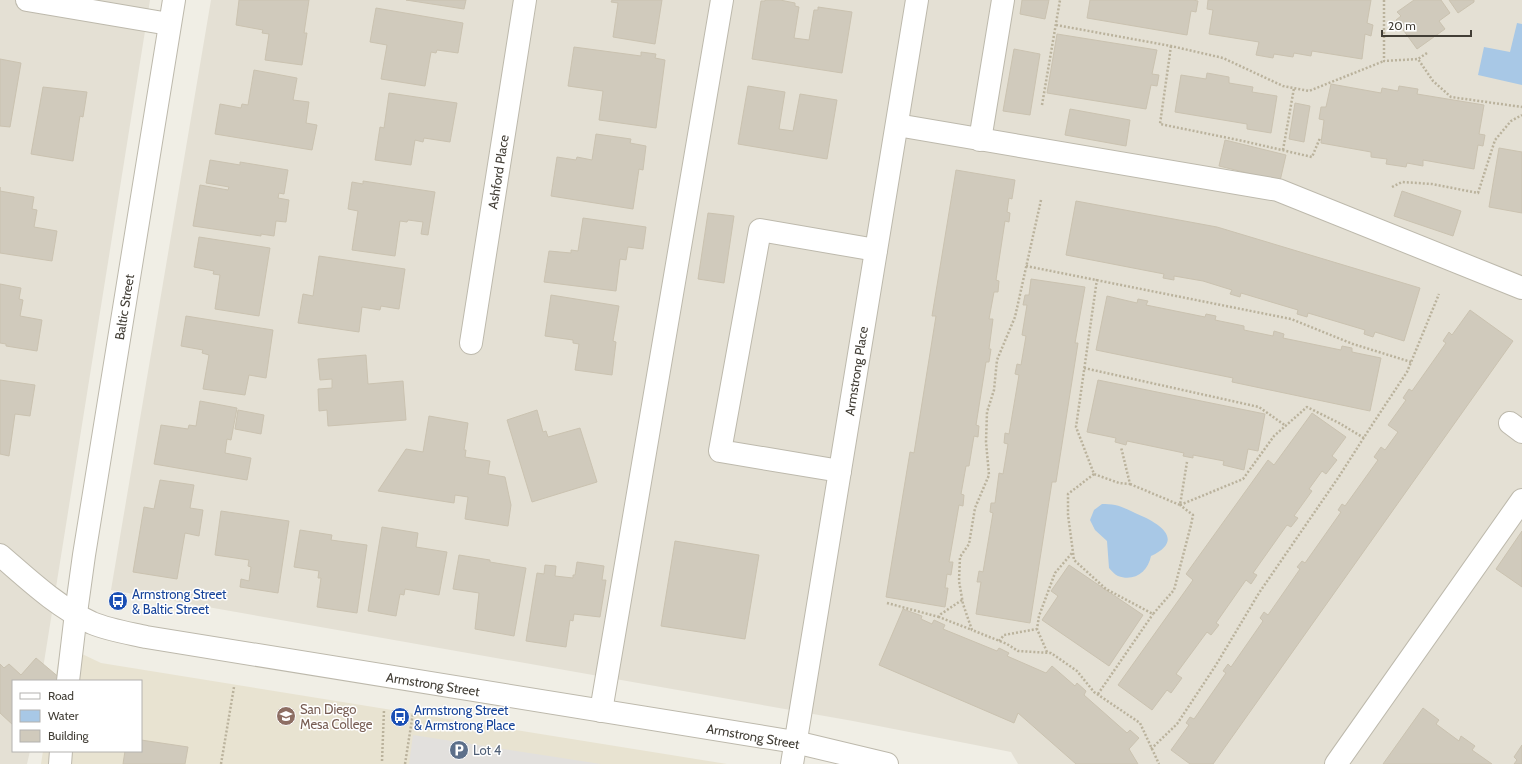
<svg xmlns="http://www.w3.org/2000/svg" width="1522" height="764" font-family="Cabin,sans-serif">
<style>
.residential{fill:#e4e0d4}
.education{fill:#e8e3d1}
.parking{fill:#e2e0dd}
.water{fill:#a8c8e6}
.building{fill:#d0cabc;stroke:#cac2b0}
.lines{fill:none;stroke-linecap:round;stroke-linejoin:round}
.minor-casing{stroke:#bdb9ac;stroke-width:24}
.path{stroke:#bab29c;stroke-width:2.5;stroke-dasharray:2 2;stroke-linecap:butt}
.minor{stroke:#fff;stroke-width:22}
.labels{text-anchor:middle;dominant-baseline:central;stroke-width:3;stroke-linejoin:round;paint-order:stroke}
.street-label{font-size:13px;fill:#423e36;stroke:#fff}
.transit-label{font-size:13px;fill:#164399;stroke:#fff;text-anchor:start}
.education-label{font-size:13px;fill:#785e54;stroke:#fff;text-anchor:start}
.service-label{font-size:13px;fill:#4e5e75;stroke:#fff;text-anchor:start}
</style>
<rect width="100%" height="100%" fill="#f0eee5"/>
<g class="residential">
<polygon points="0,0 150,0 41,681 13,681 13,751 30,751 27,764 0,764"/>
<polygon points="211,0 1522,0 1522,764 1018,764 1011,752 853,721 111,590"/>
</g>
<polygon class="education" points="61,644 101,663 727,764 41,764 43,751 141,751 141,681 55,681"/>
<polygon class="parking" points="413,735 601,764 409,764"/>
<g class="water">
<polygon points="1517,23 1522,24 1522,85 1478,75 1484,47 1510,52"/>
<path d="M1102 504C1106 504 1111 504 1115 505 1121 506 1129 510 1135 513 1157 522 1187 539 1151 556 1148 572 1134 582 1118 576 1115 575 1112 571 1109 568L1107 541 1095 530 1090 520 1094 510Z"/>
</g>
<g class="building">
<polygon points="239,0 309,0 304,33 307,33 302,65 265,60 269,34 262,33 263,30 236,25"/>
<polygon points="406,0 466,0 464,9"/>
<polygon points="612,0 662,0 655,44 613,37 618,3 611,2"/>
<polygon points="765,0 780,0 795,3 795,6 799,7 794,38 809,40 814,10 818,10 818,7 852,12 842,73 752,59 761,1 765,1"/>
<polygon points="1022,0 1049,0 1045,19 1020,14"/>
<polygon points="1090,0 1193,0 1198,1 1196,12 1191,11 1187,35 1087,18"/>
<polygon points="1208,0 1371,0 1367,23 1373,25 1371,36 1365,34 1362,59 1312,51 1311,56 1294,53 1293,57 1274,54 1273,58 1256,55 1259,42 1209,34 1213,10 1207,9"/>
<polygon points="1414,0 1441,0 1450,13 1439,21 1445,29 1417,49 1396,20 1401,16 1397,12"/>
<polygon points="1449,0 1474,0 1474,2 1458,13"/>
<polygon points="376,8 463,23 458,53 437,50 436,53 431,52 425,86 381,79 387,45 370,42"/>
<polygon points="1057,34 1157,50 1152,74 1159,75 1157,86 1151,85 1146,109 1047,93"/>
<polygon points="574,47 641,56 641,52 656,54 655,58 665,60 656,128 599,120 603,91 568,86"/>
<polygon points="1014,49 1040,54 1030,115 1003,111"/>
<polygon points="0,59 21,63 10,127 0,126"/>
<polygon points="254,70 297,78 293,100 309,102 306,123 317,125 312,150 215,134 220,104 241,108 242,104 248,105"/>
<polygon points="1207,73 1229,77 1229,83 1253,87 1252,92 1277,96 1271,133 1247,129 1247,124 1175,112 1181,75 1206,79"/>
<polygon points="1331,84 1381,93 1382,88 1398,91 1399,86 1418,89 1417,94 1484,105 1479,134 1485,135 1483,146 1478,145 1474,169 1423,160 1423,166 1407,163 1406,167 1386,164 1387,159 1371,157 1371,152 1321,143 1324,120 1319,119 1321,107 1326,107"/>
<polygon points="748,86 785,92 779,129 793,131 800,94 837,100 827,159 738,144"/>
<polygon points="43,87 87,92 83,117 80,116 73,161 31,154"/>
<polygon points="389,93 457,103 450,142 424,138 423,142 415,140 411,165 375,160 380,127 384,128"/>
<polygon points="1295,103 1310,106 1304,142 1289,139"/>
<polygon points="1070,109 1130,120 1126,146 1065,135"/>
<polygon points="596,134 631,139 630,143 646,146 643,170 639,169 633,209 551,196 557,157 576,160 577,157 592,160"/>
<polygon points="1225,140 1286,155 1280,181 1219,166"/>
<polygon points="1499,148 1522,152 1522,213 1489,207"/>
<polygon points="210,160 240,165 240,162 288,170 284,194 279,193 278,198 289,200 286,222 276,221 274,236 261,234 261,236 193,226 200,185 228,190 229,187 206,183"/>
<polygon points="956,170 1015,180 1012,199 1009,198 1007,212 1010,213 1009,222 1005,221 996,280 999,281 998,292 994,292 989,319 993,319 989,349 991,349 989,362 986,362 976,425 979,426 978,437 974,436 969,466 966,466 961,494 964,495 963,506 959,505 949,562 953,562 951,575 947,574 945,588 948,588 945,607 886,597 910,452 914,453 936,316 932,316"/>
<polygon points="363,181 435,192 428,235 421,234 423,222 408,220 407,222 400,221 395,256 352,250 358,211 348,209 352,182 363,184"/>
<polygon points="0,187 0,191 34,197 32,209 37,210 34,227 57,231 52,261 0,253"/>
<polygon points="1402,191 1461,211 1453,236 1394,216"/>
<polygon points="1076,201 1217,227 1420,288 1404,341 1375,332 1373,337 1364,334 1365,330 1308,313 1307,317 1297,314 1298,310 1241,293 1240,297 1230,294 1232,290 1203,281 1174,276 1174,280 1163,278 1164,274 1066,255"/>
<polygon points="708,213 734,216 724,283 698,279"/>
<polygon points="583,218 646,227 643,249 628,247 626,260 620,259 616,291 544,282 549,251 571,253 571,250 578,251"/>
<polygon points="199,237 270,248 259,316 215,309 220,275 213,274 214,271 194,267"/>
<polygon points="319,256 405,269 399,309 381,306 380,310 362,307 359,332 298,323 303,294 313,296"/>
<polygon points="1031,279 1085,287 1075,343 1078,343 1056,482 1052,482 1030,623 976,614 981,582 977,582 979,571 983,572 993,513 990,512 991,503 995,503 999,473 1003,474 1008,444 1004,443 1005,433 1009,434 1019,375 1015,374 1017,364 1021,365 1026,336 1022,335 1027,305 1023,305 1025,295 1029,295"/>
<polygon points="0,284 21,288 19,299 23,300 20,316 42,320 37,351 6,346 6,344 0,343"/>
<polygon points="551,295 619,306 613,341 616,342 612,375 575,370 579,344 573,343 573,340 545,336"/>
<polygon points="1107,296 1137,303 1138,299 1148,301 1146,305 1205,317 1206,314 1216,316 1215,320 1244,326 1244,330 1273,336 1274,331 1284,334 1283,338 1341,350 1342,346 1352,348 1352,352 1381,358 1370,411 1232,382 1233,378 1096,350"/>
<polygon points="1470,310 1513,341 1213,764 1190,764 1171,750 1189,725 1186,723 1190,717 1194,719 1226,673 1223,671 1228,664 1231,667 1263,621 1260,618 1264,612 1268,615 1300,569 1297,567 1302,561 1305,563 1341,512 1338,510 1342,504 1345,506 1378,460 1374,457 1381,447 1385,450 1398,432 1388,425 1406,400 1403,398 1409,389 1412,391 1446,343 1443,341 1449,332 1452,335"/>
<polygon points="186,316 273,330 266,378 249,375 245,395 203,389 209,355 202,353 203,350 181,346"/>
<polygon points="366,355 368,384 403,381 406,420 328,426 327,410 319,411 318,389 332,388 332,379 320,380 318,359"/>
<polygon points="0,380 35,385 30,416 15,414 9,456 0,454"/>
<polygon points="1098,380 1265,414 1258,451 1248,449 1244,470 1223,465 1224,461 1193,455 1193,458 1183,456 1184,453 1127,441 1126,445 1115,442 1116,438 1087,432"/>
<polygon points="200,401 237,408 231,440 227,439 225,453 251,458 247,480 154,464 161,425 188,429 189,425 196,426"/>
<polygon points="238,410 264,415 261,434 235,429"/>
<polygon points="537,410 543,432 546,431 548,437 580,428 597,482 532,502 507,420"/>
<polygon points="1312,413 1346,437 1332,456 1337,460 1326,474 1322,471 1309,489 1312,491 1294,516 1298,518 1291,527 1287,525 1253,573 1257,575 1251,584 1246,580 1216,623 1219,625 1211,635 1207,632 1176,674 1182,678 1171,693 1167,690 1152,710 1118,685 1193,580 1186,574 1268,460 1274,465"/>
<polygon points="429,416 468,423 464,450 466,450 465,457 490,461 488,474 505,477 511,505 508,526 465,519 468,497 455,495 454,503 378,491 406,449 423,452"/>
<polygon points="160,480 194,485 190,508 203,510 199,536 185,533 177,579 133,572 144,507 154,509"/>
<polygon points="221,511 289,521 278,593 240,587 241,579 249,581 251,567 248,566 249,560 215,555"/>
<polygon points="382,527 418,533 416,547 447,552 439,595 405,589 404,595 400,594 396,616 368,611"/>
<polygon points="300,530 332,535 331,540 367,545 357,613 317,607 321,578 318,578 319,571 294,567"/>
<polygon points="1522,531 1522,587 1496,569"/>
<polygon points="675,541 759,555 745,639 661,626"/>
<polygon points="459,555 490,560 490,562 526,568 514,636 475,629 479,593 453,589"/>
<polygon points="577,562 604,566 602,580 606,580 600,617 574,614 573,621 570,620 566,647 526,641 537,573 544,574 545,565 556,566 555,576 573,578 573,575 575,575"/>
<polygon points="1069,565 1143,615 1109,666 1042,620 1058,596 1051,591"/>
<polygon points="903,609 922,616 921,619 932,624 934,620 945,625 943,629 997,651 999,648 1009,653 1007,656 1046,673 1052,666 1075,686 1077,683 1086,691 1084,695 1127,733 1130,730 1139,738 1129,749 1138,764 1076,764 1018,713 1014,723 879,665"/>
<polygon points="36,658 61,679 59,681 13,681 13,725 0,713 0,664 4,668 9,664 21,675"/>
<polygon points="1423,708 1439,720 1436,724 1459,741 1461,736 1475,746 1472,750 1492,764 1383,764"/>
<polygon points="141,740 188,747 185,764 123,764 125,751 141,751"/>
<polygon points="1522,745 1522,764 1514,764 1517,760 1514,757"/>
</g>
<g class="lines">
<g class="minor-casing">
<g id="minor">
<polyline points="27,0 169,24"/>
<polyline points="897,125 1278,190 1522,288"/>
<polyline points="980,140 1003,0"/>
<polyline points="471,343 525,0"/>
<polyline points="1510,423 1522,432"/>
<polyline points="840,471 720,451 760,230 876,250"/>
<path d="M0 555C28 579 57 607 92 623 109 630 128 633 146 637L795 742 887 764"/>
<polyline points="68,681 76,613 84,555 174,0"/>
<polyline points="601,711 722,0"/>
<polyline points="60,764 61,751"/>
<polyline points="792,764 917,0"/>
<polyline points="1336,764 1522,500"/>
</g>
</g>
<g class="path">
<polyline points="1384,0 1384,61 1418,59"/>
<polyline points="1056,25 1171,46 1223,58 1283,86 1309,91 1384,61"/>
<polyline points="1171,46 1160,124 1243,141 1312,157 1320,138"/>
<polyline points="1427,53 1418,59 1433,81 1451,97 1522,107"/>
<polyline points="1042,105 1060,0"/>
<polyline points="1283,150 1294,88"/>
<polyline points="1392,187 1402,182 1432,184 1478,193 1495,140 1511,121 1522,115"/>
<polyline points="1041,200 1015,317 997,360 994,390 987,412 986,442 989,475 975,508 969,544 960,557 959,581 963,604 972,630 1007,644 1018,651 1051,653 1077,671 1094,692 1140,723 1159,764"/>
<polyline points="1026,266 1291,319 1353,344 1411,362"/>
<polyline points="1097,279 1076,427 1094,474 1119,483 1130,484 1121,447"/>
<polyline points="1084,368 1259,407 1286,426"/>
<polyline points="1094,474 1068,494 1068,515 1074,560 1106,589 1153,614 1174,590 1191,525 1193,515 1180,505"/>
<polyline points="1130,484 1180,505 1187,462"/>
<polyline points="1180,505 1243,479 1274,436 1307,407 1339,423 1364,438"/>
<polyline points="962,600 941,614 939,617 972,630"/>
<polyline points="887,603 939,617"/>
<polyline points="999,641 1004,635 1037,629"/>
<polyline points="1047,652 1037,629 1039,616 1055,573 1072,553"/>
<polyline points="1098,694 1153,614"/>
<polyline points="1151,749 1177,724 1216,665 1259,593 1338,478 1370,428 1407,372 1439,294"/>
<polyline points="382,761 384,710"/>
<polyline points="221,764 234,687"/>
<polyline points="405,764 413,713"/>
</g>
<use href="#minor" class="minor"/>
</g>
<defs>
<g id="bus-disc" transform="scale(1)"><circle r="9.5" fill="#1a4fb4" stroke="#fff"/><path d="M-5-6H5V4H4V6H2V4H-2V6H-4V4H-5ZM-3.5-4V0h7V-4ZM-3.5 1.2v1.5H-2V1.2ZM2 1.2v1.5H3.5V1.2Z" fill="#fff"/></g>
<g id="university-disc" transform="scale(1)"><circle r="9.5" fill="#8d6e63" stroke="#fff"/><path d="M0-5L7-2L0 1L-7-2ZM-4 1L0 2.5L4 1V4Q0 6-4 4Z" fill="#fff"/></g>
<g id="parking-disc" transform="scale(1)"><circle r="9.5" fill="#5c6f8a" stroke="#fff"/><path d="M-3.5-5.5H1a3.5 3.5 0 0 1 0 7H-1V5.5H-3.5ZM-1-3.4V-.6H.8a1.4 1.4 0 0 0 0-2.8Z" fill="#fff"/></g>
</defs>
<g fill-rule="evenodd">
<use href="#bus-disc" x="118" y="601"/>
<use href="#university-disc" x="286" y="716"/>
<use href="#bus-disc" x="400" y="717"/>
<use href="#parking-disc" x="459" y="750"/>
</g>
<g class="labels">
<g class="street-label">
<text transform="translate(498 172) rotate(-81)">Ashford Place</text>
<text transform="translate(124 307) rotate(-81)">Baltic Street</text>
<text transform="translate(856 371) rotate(-81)">Armstrong Place</text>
<text transform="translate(433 684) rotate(9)">Armstrong Street</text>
<text transform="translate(753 736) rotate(10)">Armstrong Street</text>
</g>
<g class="transit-label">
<text x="132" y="594">Armstrong Street<tspan x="132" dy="15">&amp; Baltic Street</tspan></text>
<text x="414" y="710">Armstrong Street<tspan x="414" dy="15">&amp; Armstrong Place</tspan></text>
</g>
<g class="education-label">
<text x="300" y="709">San Diego<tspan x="300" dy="15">Mesa College</tspan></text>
</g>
<g class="service-label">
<text x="473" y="750">Lot 4</text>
</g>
</g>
<rect x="12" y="680" width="130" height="72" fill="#ffffff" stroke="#b3b2af"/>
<rect x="20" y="693" width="20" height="6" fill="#ffffff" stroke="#b3b2af"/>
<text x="48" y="700" font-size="12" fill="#423e36">Road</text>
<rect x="20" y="710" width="20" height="12" fill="#a8c8e6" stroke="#b3b2af"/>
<text x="48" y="720" font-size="12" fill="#423e36">Water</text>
<rect x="20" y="730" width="20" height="12" fill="#d0cabc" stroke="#b3b2af"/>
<text x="48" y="740" font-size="12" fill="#423e36">Building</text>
<path d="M1382 30v6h89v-6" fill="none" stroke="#423e36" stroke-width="2"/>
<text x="1388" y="30" font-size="12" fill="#423e36" stroke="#ffffff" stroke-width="3" paint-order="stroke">20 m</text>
</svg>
